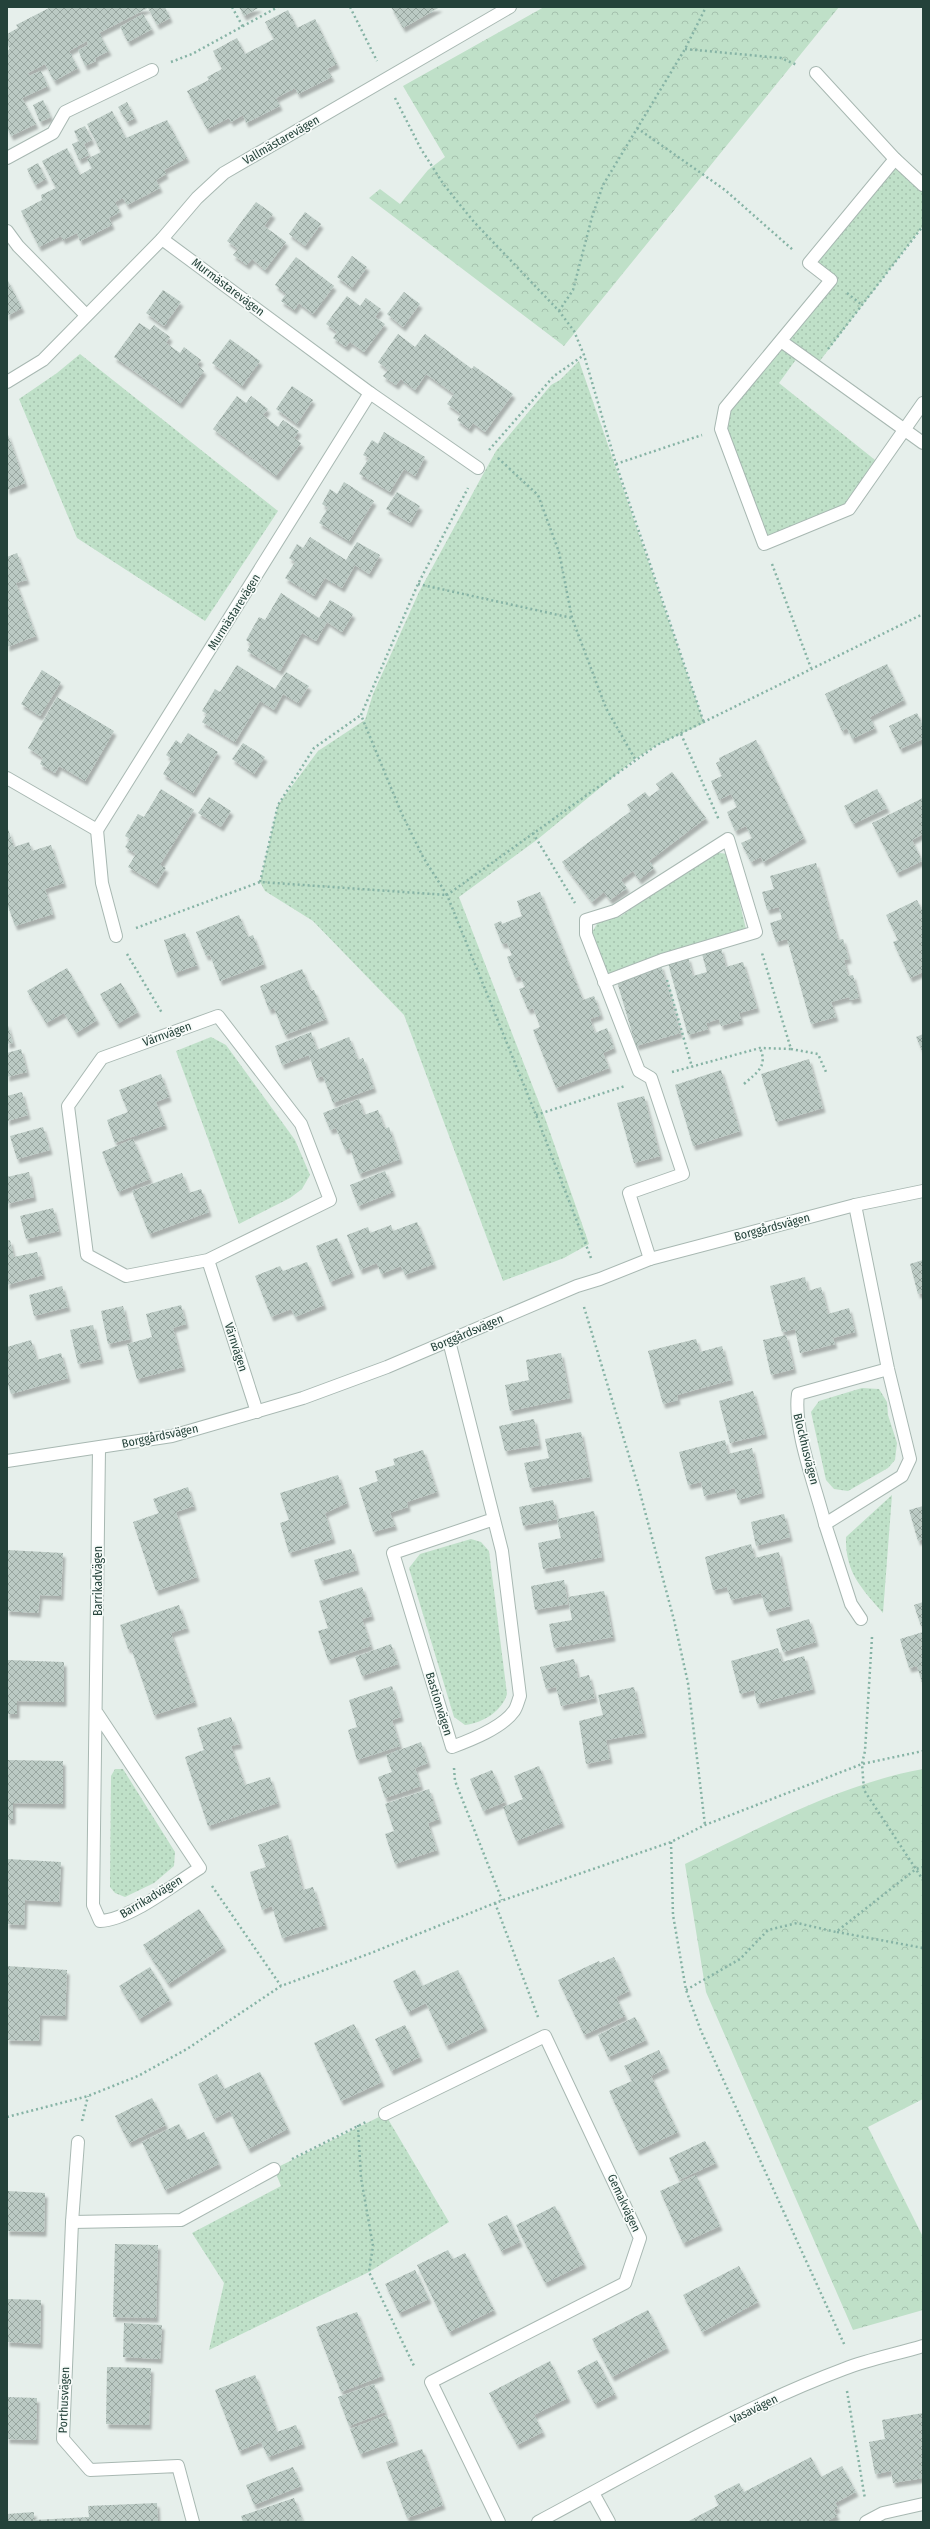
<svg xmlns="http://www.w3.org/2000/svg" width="930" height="2529" font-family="'Fira Sans Condensed',sans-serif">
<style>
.grass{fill:url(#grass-dots)}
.forest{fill:url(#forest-crowns)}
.building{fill:url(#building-cross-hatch);filter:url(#shadow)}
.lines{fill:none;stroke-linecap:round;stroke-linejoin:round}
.service-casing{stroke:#a8b8b2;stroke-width:14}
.minor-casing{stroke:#a8b8b2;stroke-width:14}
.path{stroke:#86b3a5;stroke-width:2.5;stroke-dasharray:2 3;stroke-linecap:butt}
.service{stroke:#fff;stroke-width:12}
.minor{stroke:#fff;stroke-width:12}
.labels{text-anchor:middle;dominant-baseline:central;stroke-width:3.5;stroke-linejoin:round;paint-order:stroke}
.street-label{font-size:12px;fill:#24423a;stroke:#f7fbf9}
</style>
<defs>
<pattern id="grass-dots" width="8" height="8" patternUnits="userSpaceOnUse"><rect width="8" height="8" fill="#bfe0c8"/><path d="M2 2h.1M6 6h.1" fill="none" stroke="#a4c1ad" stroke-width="1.8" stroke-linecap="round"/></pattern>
<pattern id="forest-crowns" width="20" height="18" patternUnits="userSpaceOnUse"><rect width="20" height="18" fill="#bfe0c8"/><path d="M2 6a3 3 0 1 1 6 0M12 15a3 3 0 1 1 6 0" fill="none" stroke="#a4c1ad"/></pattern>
<pattern id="building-cross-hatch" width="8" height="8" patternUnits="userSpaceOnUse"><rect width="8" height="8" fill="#bbcac4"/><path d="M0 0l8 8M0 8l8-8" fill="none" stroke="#98a6a0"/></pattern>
<filter id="shadow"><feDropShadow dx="2.5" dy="4.5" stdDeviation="1" flood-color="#0004"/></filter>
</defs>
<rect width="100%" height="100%" fill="#e6efeb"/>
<g class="grass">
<polygon points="895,159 923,185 923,226 816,366 800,354 779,383 880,464 849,509 764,544 721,429 725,408 831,281 809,263"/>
<polygon points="80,354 278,511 205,621 77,538 19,399 57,373"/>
<polygon points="579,361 704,723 657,745 635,759 538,839 459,897 545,1118 589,1244 564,1258 503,1281 404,1015 313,921 265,891 260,882 278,805 318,751 365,720 373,694 419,592 481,478 496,451 551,385 560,380"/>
<polygon points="712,852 728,854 746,929 608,979 590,936 598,922 621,916"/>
<polygon points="211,1037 226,1045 295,1140 310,1175 302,1189 290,1198 239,1224 176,1051"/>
<polygon points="862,1388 879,1389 887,1402 888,1415 897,1443 895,1460 888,1468 848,1491 834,1489 826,1480 811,1412 819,1401"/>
<path d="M892 1495 883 1613C861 1588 845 1572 846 1537Z"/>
<path d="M471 1539 481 1542 489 1551 507 1694C502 1711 483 1723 465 1725L454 1717 409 1568 420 1554Z"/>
<polygon points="115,1769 123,1769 175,1852 174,1866 154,1883 125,1897 115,1893 110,1887 111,1776"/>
<polygon points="385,2114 449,2222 369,2272 209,2350 224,2283 192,2233 281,2186 274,2169"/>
</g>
<g class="forest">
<polygon points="544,7 839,7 564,346 369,198 380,189 400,204 428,170 445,157 403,86"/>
<path d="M923 1769V2099L868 2127 923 2237V2310L853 2330 706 1992 685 1864C760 1828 840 1784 923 1769Z"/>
</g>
<g class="building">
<polygon points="51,7 165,7 170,18 157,25 148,8 99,33 109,51 95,58 96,61 85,66 78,50 88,45 87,41 69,51 78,68 54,81 45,64 28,73 29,76 41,71 48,86 22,98 36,124 11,136 7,128 7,51 10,49 7,43 7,34 18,28 16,25"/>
<polygon points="239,7 260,7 244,16"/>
<polygon points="391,7 440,7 403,28"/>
<polygon points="288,10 297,28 315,19 337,64 327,69 332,77 298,94 295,88 276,98 280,106 246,123 243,115 231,122 229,118 207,129 187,91 209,80 207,77 222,69 213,51 237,38 245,54 274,39 265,22"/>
<polygon points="143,14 152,29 128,42 120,27"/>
<polygon points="43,100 51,117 40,122 33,105"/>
<polygon points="127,102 135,118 127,122 118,107"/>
<polygon points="112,111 126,138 167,120 187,158 164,170 166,174 156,180 160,188 127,205 123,198 115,202 120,212 109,218 112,225 80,241 77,233 63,240 61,236 39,247 21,211 42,200 41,195 56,188 42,161 67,148 80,175 92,168 87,159 101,152 87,124"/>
<polygon points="85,126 92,140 84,144 89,155 79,160 72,144 79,141 74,131"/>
<polygon points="38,163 46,179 35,185 27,169"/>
<polygon points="256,202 273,214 264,226 286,242 265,270 252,259 247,265 233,255 238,249 227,241"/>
<polygon points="305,212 321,224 305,246 289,234"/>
<polygon points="352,256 367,267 352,288 337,277"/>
<polygon points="296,257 334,286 313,314 299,303 294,310 281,301 286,294 275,285"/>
<polygon points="7,279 22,308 7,316"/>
<polygon points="163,290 181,302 164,326 146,313"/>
<polygon points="404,292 420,304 403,327 387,314"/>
<polygon points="347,296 360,306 366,298 381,309 375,317 385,324 364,352 350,342 346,347 333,338 337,332 326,324"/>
<polygon points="139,323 150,330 154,325 170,337 166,343 180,353 184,347 201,360 197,365 204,371 180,404 114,357"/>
<polygon points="398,334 415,347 425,334 472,369 474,366 513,394 485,432 473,423 469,429 457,420 461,414 447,404 454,394 426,374 415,390 401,379 396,385 383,376 388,370 378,362"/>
<polygon points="230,339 260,361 242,386 212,363"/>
<polygon points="292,386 313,400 297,424 276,409"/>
<polygon points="237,396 246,403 251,396 268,409 263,415 278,427 283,420 299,431 294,438 301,443 276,476 213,429"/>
<polygon points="7,432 25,483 7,490"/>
<polygon points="384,432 425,457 415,476 404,469 390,492 359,474 369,458 363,455 372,440 378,444"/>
<polygon points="344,482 374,501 349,541 319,523 328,508 322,504 330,489 337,494"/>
<polygon points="397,492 420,506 410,523 386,509"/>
<polygon points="310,537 346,560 357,542 380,555 369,574 355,565 342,588 325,578 314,596 285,578 295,562 289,558 297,544 303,548"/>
<polygon points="17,553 27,580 16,583 36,636 7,647 7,557"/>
<polygon points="281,593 319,618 330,600 353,614 342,632 327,622 316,641 302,633 280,671 247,651 251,644 246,640 259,617 265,620"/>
<polygon points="887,664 904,700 870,717 875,728 852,739 847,728 842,731 825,694"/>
<polygon points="237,665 275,689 286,672 309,686 298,703 283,694 274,710 260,701 235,742 202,722 207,714 202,711 215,689 220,692"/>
<polygon points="42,670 61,682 40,716 21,704"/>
<polygon points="57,697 114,731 85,781 59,766 55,773 40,764 43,758 28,748"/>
<polygon points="917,713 923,726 923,739 900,749 889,726"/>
<polygon points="188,733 218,752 193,793 163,774 172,759 166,755 176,740 181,744"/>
<polygon points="756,740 804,838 763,862 761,857 751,862 741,843 752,838 746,826 735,831 727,812 737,807 731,794 719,800 711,781 722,776 716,763 720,761 719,758"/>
<polygon points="243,743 265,757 254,774 232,759"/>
<polygon points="672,772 706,818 649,861 654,868 639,880 633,871 621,880 627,888 610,900 604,892 592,902 562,862 631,811 627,805 645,792 649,797 660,789 656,784"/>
<polygon points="161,789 194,810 160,865 166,868 156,884 128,867 136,854 125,847 130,839 125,836 138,814 144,817"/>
<polygon points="877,789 887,808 853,824 844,806"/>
<polygon points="209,797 231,811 221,827 198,813"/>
<polygon points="923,798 923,834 912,840 922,861 897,873 872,823"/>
<polygon points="8,829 14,847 29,842 32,851 51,845 64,883 45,889 53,914 15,926 7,903"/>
<polygon points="816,863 838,940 843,939 849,959 844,960 848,976 853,975 859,998 850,1000 849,997 831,1002 836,1017 811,1024 787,939 776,942 770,923 782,919 779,907 767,910 762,892 774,889 770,876"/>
<polygon points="540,892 583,1000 594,996 601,1015 590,1019 595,1033 607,1028 614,1048 603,1053 609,1068 556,1088 533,1030 540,1027 537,1018 533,1008 528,1010 519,989 525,987 520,976 515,978 507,957 512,955 507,943 502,944 494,924 501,921 502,924 522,916 517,901"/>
<polygon points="917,900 923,912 923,972 910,978 893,942 898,940 886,915"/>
<polygon points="239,915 248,937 253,935 264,964 220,981 210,955 206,956 196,932"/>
<polygon points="185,933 197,965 175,973 164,940"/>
<polygon points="721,948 726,967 743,962 757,1008 739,1013 741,1020 721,1026 719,1019 706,1023 708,1029 688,1035 668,963 688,957 693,976 707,972 702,954"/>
<polygon points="661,965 680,1033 636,1046 616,978"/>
<polygon points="67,968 97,1020 76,1033 64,1013 46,1023 27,991"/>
<polygon points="302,969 311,991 314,990 326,1019 285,1035 274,1008 269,1010 260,986"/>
<polygon points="121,983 138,1012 117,1024 100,994"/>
<polygon points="7,1022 13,1043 7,1044"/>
<polygon points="311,1032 317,1050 349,1037 358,1060 363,1058 374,1088 333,1103 323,1076 317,1078 309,1055 282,1065 275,1046"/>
<polygon points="923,1034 923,1053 916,1037"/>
<polygon points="21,1049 27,1072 7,1077 7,1053"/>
<polygon points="809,1059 823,1108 776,1122 761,1074"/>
<polygon points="721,1070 740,1131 693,1146 675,1085"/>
<polygon points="161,1074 169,1097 156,1102 165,1125 115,1143 107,1120 128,1112 119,1090"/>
<polygon points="22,1092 28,1115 7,1121 7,1096"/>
<polygon points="644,1096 660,1156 634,1163 617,1103"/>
<polygon points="359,1099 364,1115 378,1110 385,1129 389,1127 400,1159 359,1174 350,1148 345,1150 336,1128 330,1130 323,1113"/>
<polygon points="43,1127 50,1150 17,1159 10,1136"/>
<polygon points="133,1139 150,1179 118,1192 102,1152"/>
<polygon points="385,1171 393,1192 358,1206 350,1185"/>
<polygon points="29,1172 34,1197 7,1204 7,1177"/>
<polygon points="182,1173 189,1193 201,1189 209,1212 149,1234 132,1191"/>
<polygon points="53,1208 59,1231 26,1239 20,1216"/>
<polygon points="417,1222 434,1264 405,1275 401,1266 381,1274 377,1263 360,1270 347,1235 368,1227 370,1233 391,1225 393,1231"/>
<polygon points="337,1238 352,1273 330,1282 316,1246"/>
<polygon points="10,1240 14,1257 37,1252 43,1275 7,1285 7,1241"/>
<polygon points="923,1260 923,1293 918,1294 910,1264"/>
<polygon points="307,1262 324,1305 295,1317 291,1309 271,1317 255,1276 280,1266 283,1271"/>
<polygon points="805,1277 808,1291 821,1287 828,1314 849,1308 855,1332 833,1338 835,1344 800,1353 795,1329 782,1332 770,1286"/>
<polygon points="62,1286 68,1307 34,1316 29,1295"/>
<polygon points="181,1305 186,1324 173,1328 183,1367 137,1379 127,1344 152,1337 146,1314"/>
<polygon points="123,1306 130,1339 108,1344 101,1311"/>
<polygon points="93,1325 101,1359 78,1364 70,1330"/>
<polygon points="786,1335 794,1369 771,1375 763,1340"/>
<polygon points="696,1339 700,1352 722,1346 731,1380 677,1395 678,1400 663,1404 648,1351"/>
<polygon points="31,1340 37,1360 61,1353 68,1378 11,1394 7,1381 7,1347"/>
<polygon points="561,1353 570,1398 510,1411 505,1385 529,1380 526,1360"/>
<polygon points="753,1391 765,1434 730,1443 719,1401"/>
<polygon points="534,1419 539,1445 505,1451 499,1426"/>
<polygon points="581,1432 590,1477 530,1488 524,1463 549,1458 545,1439"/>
<polygon points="725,1440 728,1454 752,1448 762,1493 738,1500 735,1488 704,1496 701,1482 688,1485 679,1452"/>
<polygon points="423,1450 437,1492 407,1502 408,1507 390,1513 395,1526 373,1532 359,1488 378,1481 375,1471 395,1465 393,1459"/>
<polygon points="338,1475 347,1503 325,1513 333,1539 289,1553 280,1523 289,1520 280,1493"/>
<polygon points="188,1487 194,1506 176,1512 197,1577 156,1591 133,1522 159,1513 153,1499"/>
<polygon points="553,1500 557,1519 523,1526 519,1507"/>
<polygon points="923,1506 923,1539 918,1541 909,1510"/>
<polygon points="594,1511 602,1557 543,1569 538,1543 561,1538 557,1519"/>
<polygon points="784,1514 790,1537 756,1546 751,1522"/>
<polygon points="751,1544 755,1558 779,1552 790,1606 767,1612 761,1593 731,1600 727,1587 713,1590 705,1557"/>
<polygon points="351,1549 357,1570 321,1581 314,1560"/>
<polygon points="7,1550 63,1553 61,1596 40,1595 38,1613 7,1611"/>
<polygon points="564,1580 568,1604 535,1610 531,1586"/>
<polygon points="362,1587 372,1616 362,1619 371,1646 328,1660 318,1631 328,1628 319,1601"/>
<polygon points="604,1591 613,1637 554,1648 549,1624 572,1620 568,1597"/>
<polygon points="923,1602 923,1625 921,1626 914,1605"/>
<polygon points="179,1605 187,1628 171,1633 195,1702 154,1715 131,1648 128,1649 120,1625"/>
<polygon points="809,1619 816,1642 783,1652 776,1629"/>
<polygon points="923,1632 923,1686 917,1666 909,1668 900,1639"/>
<polygon points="391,1644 398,1664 362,1676 355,1657"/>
<polygon points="778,1648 782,1662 804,1656 813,1689 757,1704 754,1690 740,1694 731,1661"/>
<polygon points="574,1659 578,1678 589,1675 595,1698 561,1706 556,1687 546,1689 540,1667"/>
<polygon points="7,1660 64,1662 64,1702 17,1701 17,1714 7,1714"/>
<polygon points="392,1686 401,1717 392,1720 400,1746 357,1760 348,1730 357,1727 349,1700"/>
<polygon points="634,1687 644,1733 606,1740 610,1759 586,1764 579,1721 603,1715 598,1695"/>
<polygon points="231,1717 240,1744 231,1746 245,1785 270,1777 278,1803 208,1826 185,1757 204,1750 197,1728"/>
<polygon points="421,1742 428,1763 415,1768 421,1786 385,1798 378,1777 392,1772 386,1755"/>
<polygon points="7,1760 63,1761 63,1804 13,1803 13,1820 7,1820"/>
<polygon points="539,1766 562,1823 516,1841 503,1807 523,1799 514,1776"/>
<polygon points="492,1770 505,1802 483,1811 470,1779"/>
<polygon points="429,1789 439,1819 428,1823 437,1850 395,1864 385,1834 394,1831 385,1804"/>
<polygon points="288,1835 303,1890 313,1887 325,1925 282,1938 272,1906 262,1910 250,1872 266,1867 258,1845"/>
<polygon points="7,1859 61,1862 59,1902 25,1900 24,1925 7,1924"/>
<polygon points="199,1909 224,1947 168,1984 143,1945"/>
<polygon points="614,1957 629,1991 616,1997 625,2016 584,2035 558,1980 599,1961 600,1963"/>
<polygon points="7,1966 67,1970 65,2016 40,2015 39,2041 7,2040"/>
<polygon points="150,1967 170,2000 139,2019 119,1986"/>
<polygon points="415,1970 422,1986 458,1970 485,2027 446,2046 426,2003 408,2012 393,1981"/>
<polygon points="635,2017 646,2040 608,2057 598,2035"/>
<polygon points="354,2024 382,2082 341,2101 314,2043"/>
<polygon points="405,2025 420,2057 391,2071 375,2039"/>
<polygon points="659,2050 667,2068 651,2076 678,2132 637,2151 609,2091 632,2081 624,2066"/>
<polygon points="260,2072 288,2129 248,2149 230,2111 214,2119 198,2084 217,2074 224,2089"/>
<polygon points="152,2098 166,2125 129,2143 115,2116"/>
<polygon points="179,2124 187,2140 204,2132 219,2164 165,2190 142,2142"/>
<polygon points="705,2141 716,2163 679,2180 669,2158"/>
<polygon points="696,2175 720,2226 683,2243 660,2191"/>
<polygon points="7,2191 45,2193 44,2232 7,2231"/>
<polygon points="555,2206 584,2264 545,2283 516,2225"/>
<polygon points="507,2215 520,2242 501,2251 488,2224"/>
<polygon points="115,2244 158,2245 156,2318 113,2317"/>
<polygon points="448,2250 453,2259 465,2253 494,2310 449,2332 417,2265"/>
<polygon points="739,2266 758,2302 702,2332 683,2295"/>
<polygon points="415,2270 429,2299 399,2313 385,2284"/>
<polygon points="7,2299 41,2300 40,2344 7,2342"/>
<polygon points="648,2310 667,2348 612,2377 592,2339"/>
<polygon points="357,2312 382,2376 341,2392 316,2327"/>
<polygon points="124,2323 162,2325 160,2359 123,2357"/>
<polygon points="597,2360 615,2394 595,2404 577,2371"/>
<polygon points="550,2361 568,2398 534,2415 543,2432 517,2445 489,2393"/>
<polygon points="107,2367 151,2368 149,2425 106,2424"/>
<polygon points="255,2375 277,2432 296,2425 303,2444 268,2457 261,2442 239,2451 215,2390"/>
<polygon points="374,2384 385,2412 349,2426 338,2397"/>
<polygon points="7,2397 37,2398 36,2440 7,2439"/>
<polygon points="923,2413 923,2478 893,2483 891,2471 875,2474 869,2442 885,2439 882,2420"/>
<polygon points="387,2415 396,2441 360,2454 350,2429"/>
<polygon points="422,2449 443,2505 407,2518 386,2462"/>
<polygon points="811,2457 821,2477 842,2466 856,2492 835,2503 838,2508 834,2510 837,2516 825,2522 815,2520 811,2522 687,2522 719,2505 714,2496 739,2483 744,2492"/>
<polygon points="293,2467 301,2486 254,2505 246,2485"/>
<polygon points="294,2498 303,2522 243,2522 241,2516"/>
<polygon points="157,2503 158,2522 7,2522 7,2514 34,2512 34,2520 89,2517 88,2506"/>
</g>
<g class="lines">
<g class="service-casing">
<g id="service">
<polyline points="816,73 895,159 923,185"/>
<polyline points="895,159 809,263 831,280 725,408 721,429 764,544 849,509 923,403"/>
<polyline points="781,341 923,443"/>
<polyline points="604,982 662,960 756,932 728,839 615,911 586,920 586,934 639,1071 651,1078 683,1174 629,1193 650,1259"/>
<polyline points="593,2493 609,2522"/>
<polyline points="866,2522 883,2513 923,2504"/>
</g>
</g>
<g class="minor-casing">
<g id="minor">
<polyline points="7,158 53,133 65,112 152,70"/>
<polyline points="7,231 18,246 86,315"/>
<polyline points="162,239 370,393 478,468"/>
<polyline points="7,382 43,360 162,239 197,198 224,173 510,7"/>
<polyline points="7,778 97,830 370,393"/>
<polyline points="97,830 102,883 116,936"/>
<path d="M855 1205 888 1369 910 1459 902 1476 825 1524C816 1488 793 1429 798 1394L888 1369"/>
<polyline points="208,1260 330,1200 301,1124 218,1016 102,1058 68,1106 87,1255 126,1276 208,1260 257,1412"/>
<path d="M449 1341 502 1551 520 1696C518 1701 517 1707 514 1711 502 1728 471 1740 452 1747L393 1553 494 1519"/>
<polyline points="7,1461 172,1436 303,1398 387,1367 577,1286 600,1279 650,1259 855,1205 923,1191"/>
<polyline points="825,1524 851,1604 861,1619"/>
<path d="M97 1713 200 1868C174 1884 130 1920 100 1921L93 1905 99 1449"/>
<polyline points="385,2114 545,2036 640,2238 625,2283 431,2382 499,2522"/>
<polyline points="78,2142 72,2222 63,2439 90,2470 178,2466 193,2522"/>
<polyline points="72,2222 181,2220 274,2169"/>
<path d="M538 2522C638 2469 737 2409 844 2369 870 2359 897 2354 923 2346"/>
</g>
</g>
<g class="path">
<polyline points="232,7 243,27"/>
<polyline points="350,7 377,61"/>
<polyline points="685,49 781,58 797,65"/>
<polyline points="171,62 192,54 278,7"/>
<polyline points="395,98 421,149 444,185 474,222 559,311 574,331 584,355 616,464 704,723"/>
<polyline points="637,128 725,190 793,250"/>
<polyline points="847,293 862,305"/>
<polyline points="559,311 573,290 592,217 603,185 685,49 706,7"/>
<polyline points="828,349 923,226"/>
<polyline points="489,450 554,376 584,355"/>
<polyline points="498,458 538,495 559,552 572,618 606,708 635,759"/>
<polyline points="616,464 702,435"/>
<polyline points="772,564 811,668"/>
<polyline points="418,584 572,618"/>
<polyline points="681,734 719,820"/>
<polyline points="533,833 575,903"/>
<polyline points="260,882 278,805 314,748 361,715"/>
<polyline points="447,895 423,857 401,812 361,715 418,584 468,488"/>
<polyline points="136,928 260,882 447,895"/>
<polyline points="127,954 162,1013"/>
<polyline points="667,980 692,1067"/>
<polyline points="791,1049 818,1054 826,1072"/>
<polyline points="672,1072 760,1048 791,1049 762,953"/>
<path d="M744 1084C757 1072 768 1067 760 1048"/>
<polyline points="536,1115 625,1086"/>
<polyline points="591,1258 536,1115 447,895 657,745 923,614"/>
<polyline points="584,1307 639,1489 674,1620 688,1683 705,1825"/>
<polyline points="872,1637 865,1751 862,1764 864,1790 923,1880"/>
<polyline points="454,1768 455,1781 502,1900"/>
<polyline points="671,1842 673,1915 686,1990 701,2031 845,2346"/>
<polyline points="212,1886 281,1986"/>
<polyline points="495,1903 538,2017"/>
<polyline points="837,1932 923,1948"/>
<polyline points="686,1990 740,1959 768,1930 797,1923 836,1932 916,1869 923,1867"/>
<polyline points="7,2117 88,2096 138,2076 187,2049 281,1986 371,1953 495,1903 671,1842 705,1825 862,1764 923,1751"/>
<polyline points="82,2121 88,2096"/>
<polyline points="358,2125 361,2178 373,2246 369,2272 415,2368"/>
<polyline points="292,2159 366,2122"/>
<polyline points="847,2391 865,2499"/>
</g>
<use href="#service" class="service"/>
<use href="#minor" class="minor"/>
</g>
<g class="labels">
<g class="street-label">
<text transform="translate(281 140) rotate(-30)">Vallmästarevägen</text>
<text transform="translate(228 287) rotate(37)">Murmästarevägen</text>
<text transform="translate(234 612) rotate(-58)">Murmästarevägen</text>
<text transform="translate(167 1034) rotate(-20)">Värnvägen</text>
<text transform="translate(772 1227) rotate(-15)">Borggårdsvägen</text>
<text transform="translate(467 1333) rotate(-23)">Borggårdsvägen</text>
<text transform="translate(236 1347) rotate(72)">Värnvägen</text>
<text transform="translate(160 1436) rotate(-12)">Borggårdsvägen</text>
<text transform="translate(806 1449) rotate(76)">Blockhusvägen</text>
<text transform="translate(98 1581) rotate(-90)">Barrikadvägen</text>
<text transform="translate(439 1704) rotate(73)">Bastionvägen</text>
<text transform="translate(151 1897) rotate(-31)">Barrikadvägen</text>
<text transform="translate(624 2203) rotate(65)">Gemakvägen</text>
<text transform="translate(64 2400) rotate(-88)">Porthusvägen</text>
<text transform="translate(754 2409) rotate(-26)">Vasavägen</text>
</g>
</g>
<rect width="930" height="2529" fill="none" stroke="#24423a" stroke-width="16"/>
</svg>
